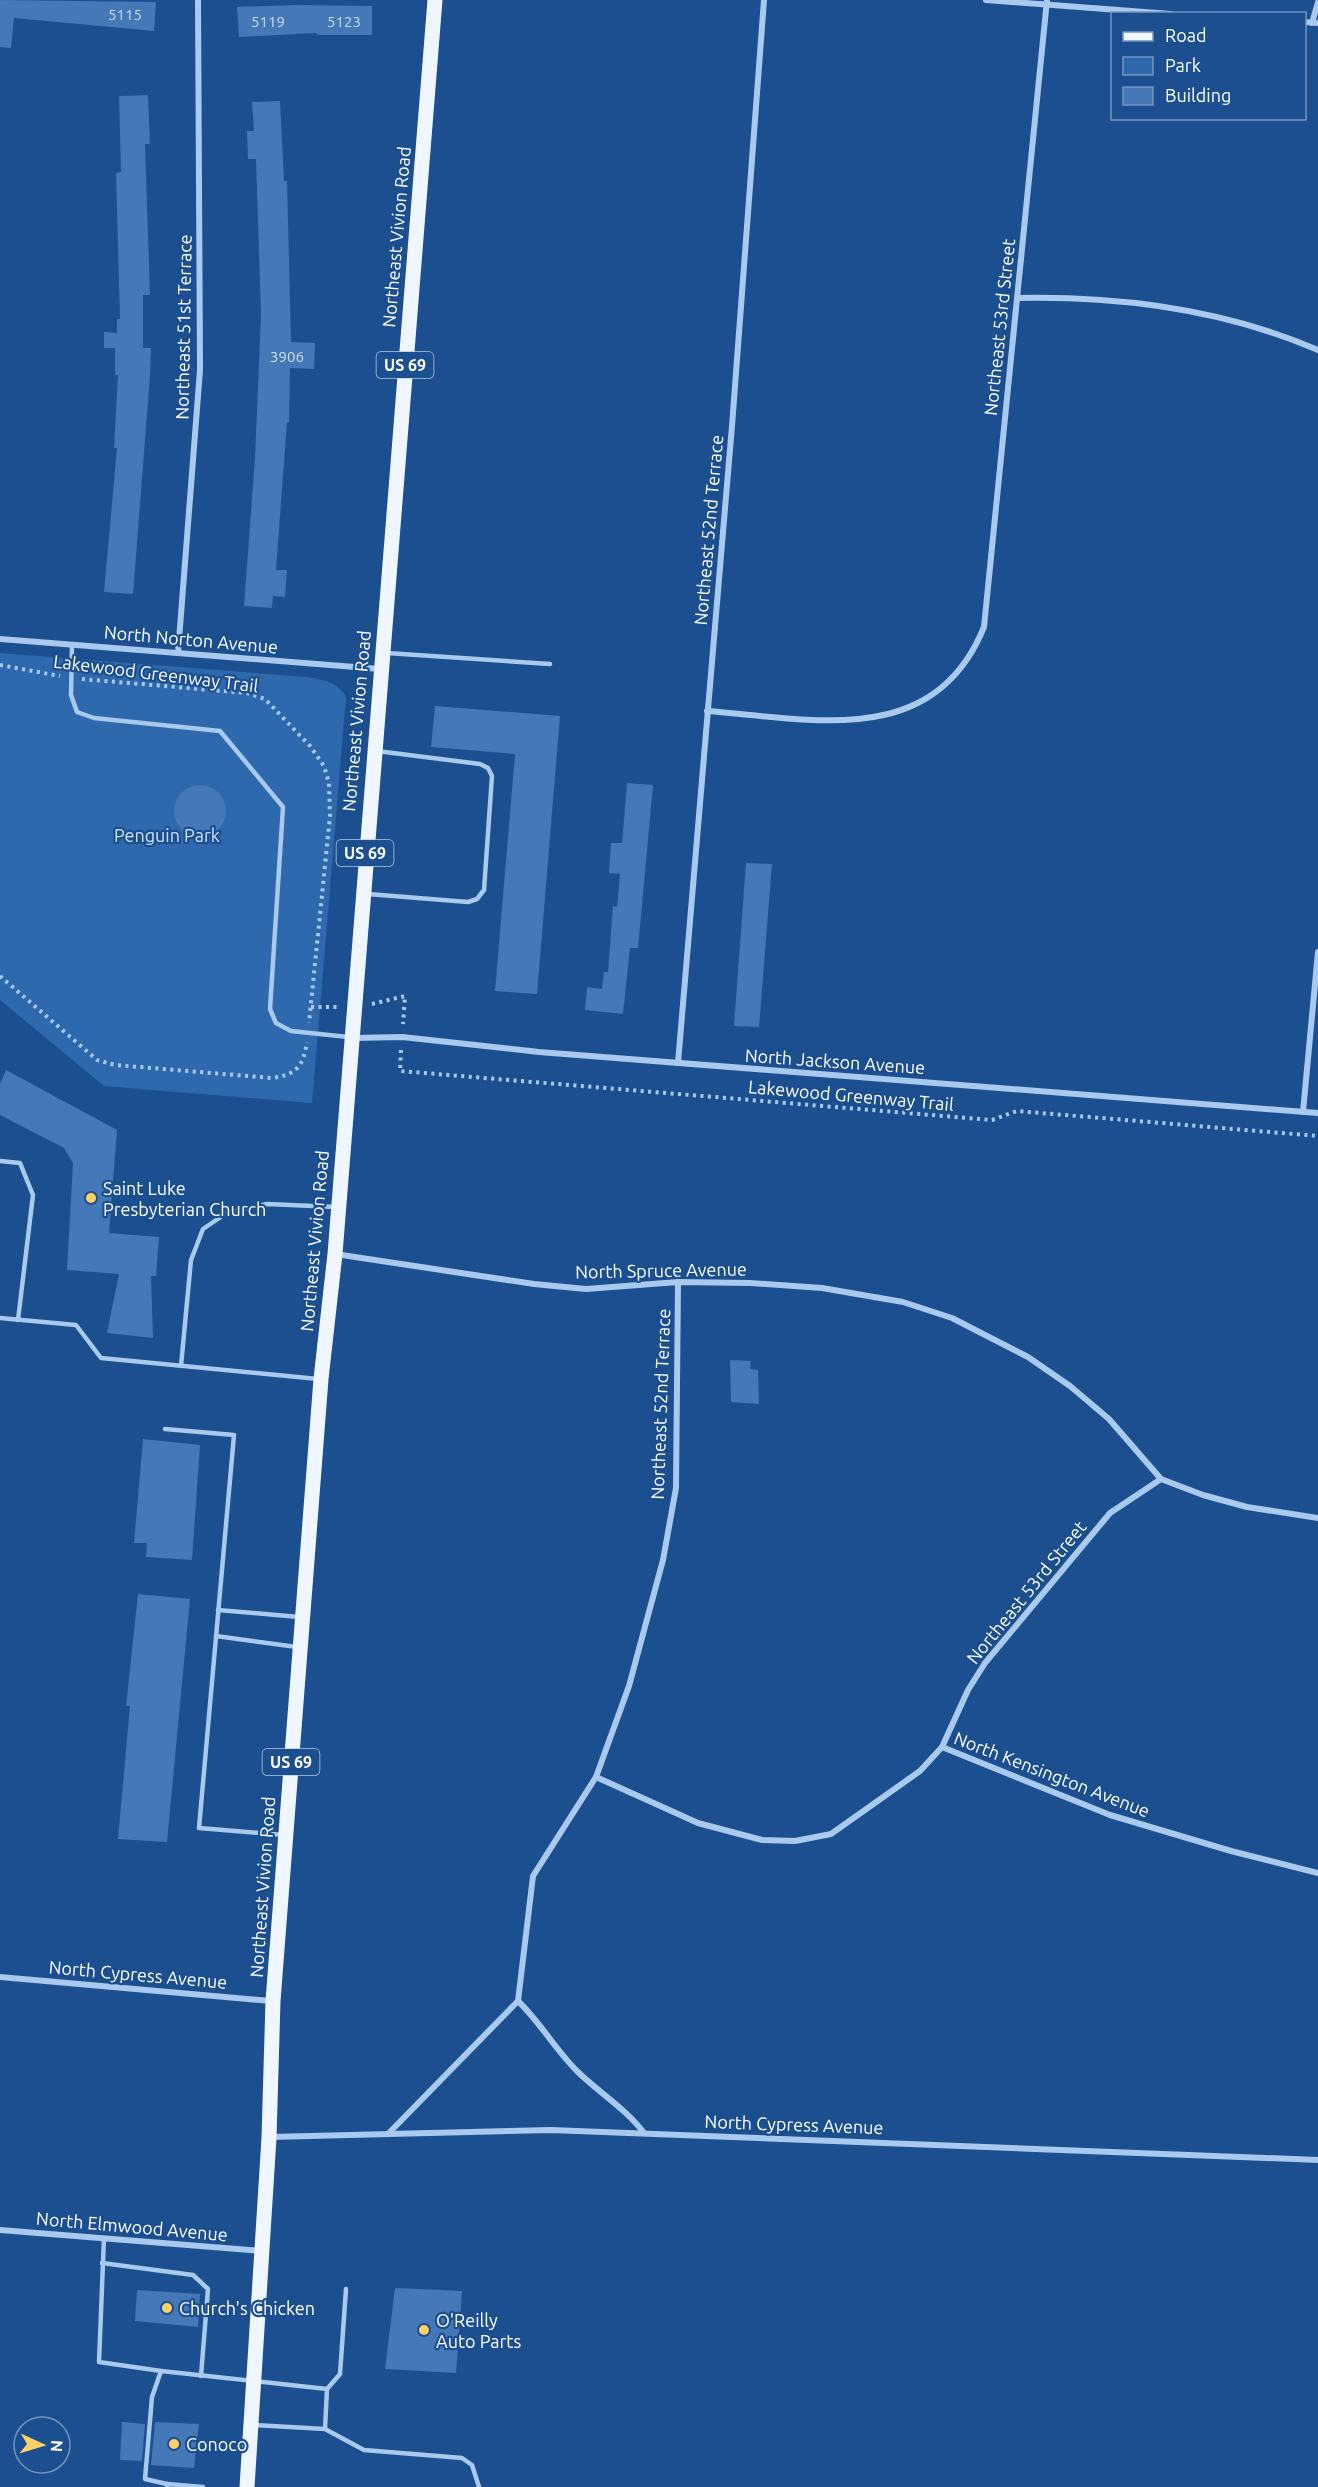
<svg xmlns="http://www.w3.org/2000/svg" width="1318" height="2487" font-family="Ubuntu,sans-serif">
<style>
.green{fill:#2e69ad}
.building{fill:#4478b7}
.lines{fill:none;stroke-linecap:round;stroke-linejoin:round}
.path{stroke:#a9c9ee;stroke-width:4;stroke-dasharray:3 4.5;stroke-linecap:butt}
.service{stroke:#a9c9ee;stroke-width:4.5}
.minor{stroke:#a9c9ee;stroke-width:6}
.primary{stroke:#f0f6ff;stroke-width:15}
.poi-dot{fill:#ffd166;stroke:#1b4f8f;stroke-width:2}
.labels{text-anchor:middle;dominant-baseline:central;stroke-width:4.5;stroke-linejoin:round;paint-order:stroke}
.number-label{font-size:15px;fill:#d0dded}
.shield{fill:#1b4f8f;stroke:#bbcadd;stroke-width:1.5}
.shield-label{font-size:16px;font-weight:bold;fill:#fff}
.street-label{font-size:18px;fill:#fff;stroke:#1b4f8f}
.park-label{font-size:18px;fill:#cfe3fa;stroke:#1b4f8f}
.poi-label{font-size:18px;fill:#fff;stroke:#1b4f8f;text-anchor:start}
</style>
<rect width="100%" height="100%" fill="#1b4f8f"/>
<path class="green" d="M0 653 306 677C323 680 337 681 346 697L312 1103 104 1086 0 1000Z"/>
<g class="building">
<polygon points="0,0 156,2 154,31 14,18 11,48 0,47"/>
<polygon points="297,5 372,6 372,35 317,35 317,33 239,37 237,7"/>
<polygon points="148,95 150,144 145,144 150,295 143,295 143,348 151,348 150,376 133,594 104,592 117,448 114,448 118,375 115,375 115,348 104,348 104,332 117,333 117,319 120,319 116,173 121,172 119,96"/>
<polygon points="280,101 284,181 287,181 291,342 315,343 314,369 290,368 289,422 287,422 276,570 287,570 285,597 273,596 272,608 244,606 255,458 261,315 256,159 248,159 247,131 254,131 252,102"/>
<polygon points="435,706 560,716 537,994 495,991 515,754 431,747"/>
<polygon points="627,783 653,785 638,948 630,948 623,1014 585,1010 587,987 602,989 604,972 608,972 613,906 617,907 620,874 609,873 611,843 622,843"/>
<circle cx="200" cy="811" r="26"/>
<polygon points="746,863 772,864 759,1027 734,1026"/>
<polygon points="6,1070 117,1130 109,1233 159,1237 156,1276 151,1276 153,1338 107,1333 119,1274 67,1270 73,1163 64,1148 0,1115 0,1084"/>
<polygon points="730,1360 751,1361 750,1369 758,1370 759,1404 731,1402"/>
<polygon points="143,1439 200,1445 192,1560 146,1557 147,1543 134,1543"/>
<polygon points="138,1594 190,1599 167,1842 118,1839 130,1706 126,1706"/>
<polygon points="395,2288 462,2291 456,2373 385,2369"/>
<polygon points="137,2290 200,2294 198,2327 135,2321"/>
<polygon points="122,2422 145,2424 142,2461 120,2460"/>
<polygon points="155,2422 199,2424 194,2468 151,2465"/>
</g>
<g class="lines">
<g class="path">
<polyline points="0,665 60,676"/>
<polyline points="82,679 247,693 265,699 310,746 324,766 329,783 330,816 309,1023"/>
<path d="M0 976 97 1060 115 1065 271 1078C296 1075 303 1067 307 1042"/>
<polyline points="372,1004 405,996 403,1024"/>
<polyline points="311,1007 338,1007"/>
<polyline points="401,1050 400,1071 992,1120 1017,1111 1318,1136"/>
</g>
<g class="service">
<polyline points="72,645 71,695 77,712 94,718 220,731 283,807 270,1009 276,1023 291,1031 348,1037"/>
<polyline points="387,653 550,664"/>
<polyline points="368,894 468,902 477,899 484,890 492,776 488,768 480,764 377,751"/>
<polyline points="0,1161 20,1163 33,1195 18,1320"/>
<polyline points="0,1318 76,1325 101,1358 318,1379"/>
<polyline points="181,1366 191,1260 203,1229 228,1212 267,1204 336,1207"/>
<polyline points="165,1429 234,1435 199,1828 283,1835"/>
<polyline points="218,1610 299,1617"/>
<polyline points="216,1636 297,1647"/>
<polyline points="104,2238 99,2362 161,2371"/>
<polyline points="102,2263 193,2275 208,2289 201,2376"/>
<polyline points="327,2389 340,2374 346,2289"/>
<polyline points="254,2425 325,2429 364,2450 462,2458 472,2465 479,2487"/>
<polyline points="167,2484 145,2479 152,2397 161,2371 327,2389 325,2429"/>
<polyline points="167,2487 167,2484 203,2487"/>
</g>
<g class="minor">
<polyline points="986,0 1171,14"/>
<polyline points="1304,22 1318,23"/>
<polyline points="1312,23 1318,2"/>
<path d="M1018 298C1120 296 1223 309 1318 350"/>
<polyline points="0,639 380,669"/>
<polyline points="178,653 200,370 198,0"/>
<path d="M707 711C812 719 934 750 984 627L1047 0"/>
<polyline points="354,1038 402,1037 539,1052 1318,1113"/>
<polyline points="678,1063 732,426 764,0"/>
<polyline points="1303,1112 1318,952"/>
<polyline points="335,1254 534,1284 586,1289 678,1282 750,1283 822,1288 903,1302 952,1318 1028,1357 1070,1386 1109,1419 1161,1479 1203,1495 1247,1507 1318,1518"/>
<polyline points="942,1747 1110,1815 1231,1851 1318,1873"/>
<polyline points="596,1777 698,1823 762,1840 795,1841 831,1834 920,1771 942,1747 968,1690 985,1663 1110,1513 1161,1479"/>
<polyline points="0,1977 271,2001"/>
<path d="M518 2001C541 2023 556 2051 579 2073 601 2094 626 2109 644 2133"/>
<polyline points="388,2134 518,2001 533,1876 596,1777 629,1686 663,1560 676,1488 678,1282"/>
<polyline points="270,2137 551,2130 1318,2160"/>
<polyline points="0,2230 261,2251"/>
</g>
<polyline class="primary" points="247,2487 269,2138 273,2001 321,1379 335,1254 435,0"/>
</g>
<g class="poi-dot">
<circle cx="91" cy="1198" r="6"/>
<circle cx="167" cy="2308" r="6"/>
<circle cx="424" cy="2330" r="6"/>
<circle cx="174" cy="2444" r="6"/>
</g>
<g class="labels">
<g class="number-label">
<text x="125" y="14">5115</text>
<text x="268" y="21">5119</text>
<text x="344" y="21">5123</text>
<text x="287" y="356">3906</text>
</g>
<g class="shield">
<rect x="376.5" y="352" width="57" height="26" rx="4.5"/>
<rect x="336.5" y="840" width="57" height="26" rx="4.5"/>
<rect x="262.5" y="1749" width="57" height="26" rx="4.5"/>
</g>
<g class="shield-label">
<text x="405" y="365">US 69</text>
<text x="365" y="853">US 69</text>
<text x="291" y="1762">US 69</text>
</g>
<g class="street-label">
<text transform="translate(396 237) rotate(-85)">Northeast Vivion Road</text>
<text transform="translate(183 327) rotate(-89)">Northeast 51st Terrace</text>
<text transform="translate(999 327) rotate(-84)">Northeast 53rd Street</text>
<text transform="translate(708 530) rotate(-85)">Northeast 52nd Terrace</text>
<text transform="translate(191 639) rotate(5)">North Norton Avenue</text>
<text transform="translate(156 673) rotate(7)">Lakewood Greenway Trail</text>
<text transform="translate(356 721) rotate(-85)">Northeast Vivion Road</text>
<text transform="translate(835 1061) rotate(4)">North Jackson Avenue</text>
<text transform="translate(851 1095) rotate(5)">Lakewood Greenway Trail</text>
<text transform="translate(314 1241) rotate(-85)">Northeast Vivion Road</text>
<text transform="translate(661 1270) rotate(-1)">North Spruce Avenue</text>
<text transform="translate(660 1404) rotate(-88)">Northeast 52nd Terrace</text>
<text transform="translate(1026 1592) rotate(-51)">Northeast 53rd Street</text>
<text transform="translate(1052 1774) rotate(21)">North Kensington Avenue</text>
<text transform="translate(262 1887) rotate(-86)">Northeast Vivion Road</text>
<text transform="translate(138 1974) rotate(5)">North Cypress Avenue</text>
<text transform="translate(794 2124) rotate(2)">North Cypress Avenue</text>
<text transform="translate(132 2226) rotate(5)">North Elmwood Avenue</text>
</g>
<g class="park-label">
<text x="167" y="835">Penguin Park</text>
</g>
<g class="poi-label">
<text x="103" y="1188">Saint Luke<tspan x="103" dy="21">Presbyterian Church</tspan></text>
<text x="179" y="2308">Church's Chicken</text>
<text x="436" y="2320">O'Reilly<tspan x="436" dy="21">Auto Parts</tspan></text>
<text x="186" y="2444">Conoco</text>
</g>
</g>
<rect x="1111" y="12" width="195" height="108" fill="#1b4f8f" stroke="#7695bc" stroke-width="1.5"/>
<rect x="1123" y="32" width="30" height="9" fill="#f0f6ff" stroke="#7695bc" stroke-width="1.5"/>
<text x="1165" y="42" font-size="18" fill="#ffffff">Road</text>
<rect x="1123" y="57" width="30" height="18" fill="#2e69ad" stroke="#7695bc" stroke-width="1.5"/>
<text x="1165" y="72" font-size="18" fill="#ffffff">Park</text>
<rect x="1123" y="87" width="30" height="18" fill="#4478b7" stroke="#7695bc" stroke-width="1.5"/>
<text x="1165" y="102" font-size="18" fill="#ffffff">Building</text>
<g transform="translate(42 2445) rotate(94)"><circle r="28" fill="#1b4f8f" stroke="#7695bc" stroke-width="1.5"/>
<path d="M0-4.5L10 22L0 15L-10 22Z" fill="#ffd166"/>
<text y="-9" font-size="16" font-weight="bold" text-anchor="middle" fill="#ffffff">N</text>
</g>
</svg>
